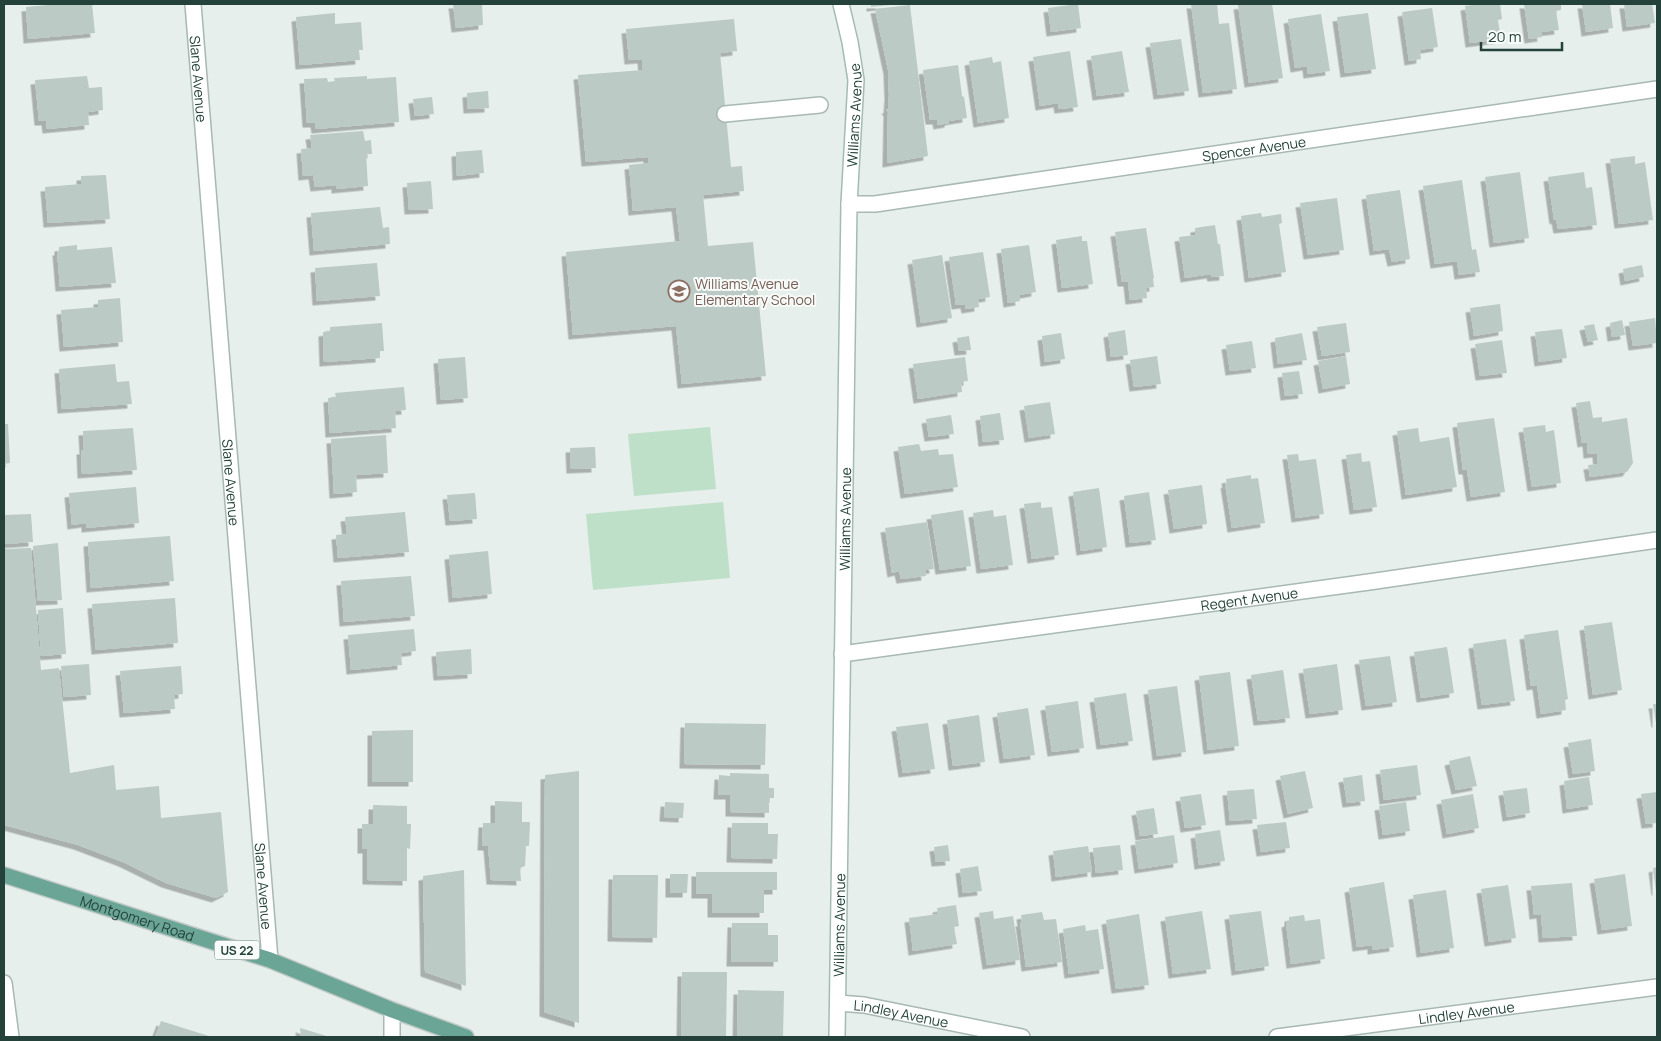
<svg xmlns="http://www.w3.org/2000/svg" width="1661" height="1041" font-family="Manrope,sans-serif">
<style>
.green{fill:#bfe0c8}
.building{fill:#bbcac4;filter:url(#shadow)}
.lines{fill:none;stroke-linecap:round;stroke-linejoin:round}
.street-casing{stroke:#a8b8b2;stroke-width:18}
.secondary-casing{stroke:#a4bbb3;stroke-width:18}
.primary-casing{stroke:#c2cac8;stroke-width:18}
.street{stroke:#fff;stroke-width:15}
.secondary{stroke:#fff;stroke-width:15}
.primary{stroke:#6aa596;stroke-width:15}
.labels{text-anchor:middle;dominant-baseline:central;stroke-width:4;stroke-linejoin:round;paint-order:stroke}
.shield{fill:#f7fbf9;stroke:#637a73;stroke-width:1}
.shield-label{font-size:12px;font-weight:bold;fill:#24423a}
.street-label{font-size:14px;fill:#24423a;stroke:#f7fbf9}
.education-label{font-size:14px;fill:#785e54;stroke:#f7fbf9;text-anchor:start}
</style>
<defs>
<filter id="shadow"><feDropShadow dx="-4.5" dy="4.5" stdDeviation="0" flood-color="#0004"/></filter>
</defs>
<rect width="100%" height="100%" fill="#e6efeb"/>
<g class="green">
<polygon points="710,427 716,489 634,496 628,434"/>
<polygon points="723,502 730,578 593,590 586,514"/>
</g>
<g class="building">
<polygon points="60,4 92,4 95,33 28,39 26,7"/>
<polygon points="453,4 482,4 483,25 456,28"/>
<polygon points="871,4 889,4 889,5 871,7"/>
<polygon points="1078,4 1081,28 1051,32 1048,8"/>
<polygon points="1191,4 1217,4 1219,24 1229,23 1237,89 1203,93"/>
<polygon points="1248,4 1272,4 1283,78 1249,83 1238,5"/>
<polygon points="1479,4 1500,4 1502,19 1498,20 1501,39 1470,43 1465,6"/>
<polygon points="1524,4 1561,4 1561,10 1556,11 1559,30 1541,32 1542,37 1529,39"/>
<polygon points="1582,4 1610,4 1613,28 1586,32"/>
<polygon points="1624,4 1652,4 1655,23 1627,27"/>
<polygon points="910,5 928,156 887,163 888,112 886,109 888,109 889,95 888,70 875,9"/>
<polygon points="1432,8 1438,47 1420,50 1421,59 1409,61 1402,12"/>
<polygon points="335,13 335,24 361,22 363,50 359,50 360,60 300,65 296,17"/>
<polygon points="1368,13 1376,69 1345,73 1337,17"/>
<polygon points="1321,14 1330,71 1308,74 1307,66 1295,68 1288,19"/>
<polygon points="734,19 737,51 720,53 731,167 742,166 744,191 703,195 708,246 753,242 766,376 682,384 676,326 573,335 566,252 680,241 676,207 633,211 629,165 648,163 648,157 586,162 578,75 643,70 642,59 629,60 626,29"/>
<polygon points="1181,39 1189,91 1158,95 1150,43"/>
<polygon points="1070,51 1078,107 1059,109 1058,103 1040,106 1033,57"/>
<polygon points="1122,51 1129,92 1097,96 1091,56"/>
<polygon points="992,57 993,63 1001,61 1009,118 978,123 969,61"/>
<polygon points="958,65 962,96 964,97 967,118 949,121 949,123 938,125 937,120 930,120 923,70"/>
<polygon points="87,76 89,88 102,87 103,110 88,112 89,125 47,129 46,121 39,121 35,80"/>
<polygon points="367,76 367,79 396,77 399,122 316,129 315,123 307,123 304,79 327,78 328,82 335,81 334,78"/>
<polygon points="488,91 489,108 468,109 467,93"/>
<polygon points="432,97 434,114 415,116 413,99"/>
<polygon points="363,131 365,141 371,140 372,154 366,154 368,186 336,189 336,185 315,187 313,175 303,176 301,149 312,148 310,135"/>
<polygon points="482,150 484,173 457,176 456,152"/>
<polygon points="1635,156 1635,164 1645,162 1653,220 1619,224 1610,159"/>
<polygon points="1520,172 1529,238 1494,243 1485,177"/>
<polygon points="1584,172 1586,188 1592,187 1597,225 1558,229 1556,219 1554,220 1548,177"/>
<polygon points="106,175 110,219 48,223 45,187 81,184 81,176"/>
<polygon points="1462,180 1472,250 1476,249 1480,272 1459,275 1457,261 1435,264 1423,186"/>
<polygon points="431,181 433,209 409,210 407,183"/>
<polygon points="1400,190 1410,259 1392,262 1389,249 1374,251 1366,195"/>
<polygon points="1337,198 1344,250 1308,255 1300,203"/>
<polygon points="380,207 383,228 389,227 390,244 314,251 311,213"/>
<polygon points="1261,213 1262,217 1281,214 1282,223 1279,224 1286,272 1249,278 1241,216"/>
<polygon points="1215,225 1218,244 1220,244 1224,276 1212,277 1211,274 1185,278 1179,237 1195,235 1195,228"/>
<polygon points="1146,228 1154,278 1153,278 1154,287 1146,288 1147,298 1130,300 1128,282 1122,282 1115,232"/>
<polygon points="1082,236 1082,241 1087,241 1093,284 1062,288 1056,240"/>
<polygon points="77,245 77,250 112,247 116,283 60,287 57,251 59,251 59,247"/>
<polygon points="1029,245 1036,292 1019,295 1020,301 1008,303 1001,249"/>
<polygon points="983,252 990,297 978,299 979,307 966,309 965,304 956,305 949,257"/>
<polygon points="942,255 952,318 921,323 912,260"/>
<polygon points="377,263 380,296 317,301 315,268"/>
<polygon points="1642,265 1644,277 1625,281 1623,269"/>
<polygon points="120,298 123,342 64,347 61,310 98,307 98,300"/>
<polygon points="1500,304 1503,331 1474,336 1470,308"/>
<polygon points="1655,318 1657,343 1633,346 1629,322"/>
<polygon points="1622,320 1625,335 1612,337 1610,323"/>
<polygon points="382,323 384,351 380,351 380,358 324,362 323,332 330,331 330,327"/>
<polygon points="1346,323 1350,352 1322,356 1317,327"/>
<polygon points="1594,324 1598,340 1588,342 1584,326"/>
<polygon points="1562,329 1567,358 1539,362 1535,332"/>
<polygon points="1125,330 1128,355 1111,357 1108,333"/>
<polygon points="1061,333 1065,359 1045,362 1042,336"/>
<polygon points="1302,333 1307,360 1278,364 1275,338"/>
<polygon points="969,336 971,350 959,351 957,338"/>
<polygon points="1502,340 1507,373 1480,376 1475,344"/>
<polygon points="1252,341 1256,368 1230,371 1226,345"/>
<polygon points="1157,356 1161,384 1134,387 1130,360"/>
<polygon points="1346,356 1350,384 1323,389 1318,361"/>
<polygon points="465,357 468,398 441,400 438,359"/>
<polygon points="965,357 968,381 961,382 962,392 918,399 913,364"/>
<polygon points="115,364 117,382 129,381 132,404 62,409 59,369"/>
<polygon points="1299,371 1303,394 1285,396 1282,373"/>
<polygon points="404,387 406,410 395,411 396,428 330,433 328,398 336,397 335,393"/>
<polygon points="1590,401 1593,418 1602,417 1602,422 1627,418 1633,463 1627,472 1590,477 1588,465 1598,464 1597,453 1588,454 1587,442 1582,443 1576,403"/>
<polygon points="1050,402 1055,434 1029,438 1024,406"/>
<polygon points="1000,413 1004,440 983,442 980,416"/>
<polygon points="951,415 954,434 929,437 926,419"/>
<polygon points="1494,418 1505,492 1471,497 1467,470 1463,470 1457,423"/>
<polygon points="4,424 8,424 10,463 4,464"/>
<polygon points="1545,425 1546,432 1554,430 1561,483 1532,487 1523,428"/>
<polygon points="133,428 137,470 82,474 81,450 84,450 83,431"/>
<polygon points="1418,428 1420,442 1449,437 1457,487 1406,495 1397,431"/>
<polygon points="386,435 388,473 356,475 357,492 334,494 331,439"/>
<polygon points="919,444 921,451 938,449 939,455 953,454 958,487 905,494 898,447"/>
<polygon points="595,447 596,468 571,469 570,448"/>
<polygon points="1361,453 1362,462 1370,461 1377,507 1354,510 1346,455"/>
<polygon points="1298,454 1299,461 1316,459 1324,514 1296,518 1287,455"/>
<polygon points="1251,475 1251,479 1258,478 1265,523 1232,528 1225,483 1227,484 1226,479"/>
<polygon points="1202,485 1207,524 1174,529 1168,490"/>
<polygon points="136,487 139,523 86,528 86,523 72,525 69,493"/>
<polygon points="1099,488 1107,547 1081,551 1073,492"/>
<polygon points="1149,492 1156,540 1130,543 1124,496"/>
<polygon points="475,493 477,519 450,521 447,495"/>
<polygon points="1041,502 1041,508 1052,507 1059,555 1032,559 1024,504"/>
<polygon points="963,510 971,566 940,570 931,515"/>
<polygon points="993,510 994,517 1006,515 1013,565 981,569 973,513"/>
<polygon points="405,512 409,552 338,558 336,535 347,534 345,517"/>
<polygon points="31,514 33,542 4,544 4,515"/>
<polygon points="927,522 934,569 925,570 926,576 901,579 899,571 892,573 885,528"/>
<polygon points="170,536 174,581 91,588 88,542"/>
<polygon points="58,543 62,600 38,601 33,546"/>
<polygon points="31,548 41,670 59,668 70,773 114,765 116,790 159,786 161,818 221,812 228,892 216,898 166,883 123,862 78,845 4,825 4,549"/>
<polygon points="488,551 492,594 453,598 449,555"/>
<polygon points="411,576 415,616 344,622 341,581"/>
<polygon points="175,598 178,643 96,650 92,604"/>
<polygon points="63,608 66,654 41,656 38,610"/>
<polygon points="1612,622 1622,690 1593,695 1584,626"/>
<polygon points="414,629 416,651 401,653 402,665 351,670 348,635"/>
<polygon points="1558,630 1568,699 1565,700 1566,710 1541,714 1537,685 1531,686 1524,635"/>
<polygon points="1506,639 1515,701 1482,705 1473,644"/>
<polygon points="1447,647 1454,693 1421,698 1414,652"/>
<polygon points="471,649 472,674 438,676 436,652"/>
<polygon points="1390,656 1397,702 1366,706 1359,660"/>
<polygon points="89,664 91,695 64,697 61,666"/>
<polygon points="1337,664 1343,710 1310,714 1303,669"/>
<polygon points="181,666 183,694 174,695 175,709 124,713 120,671"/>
<polygon points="1283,670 1290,718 1258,721 1251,675"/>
<polygon points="1230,672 1239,746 1208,750 1199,676"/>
<polygon points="1177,686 1186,752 1157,756 1148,690"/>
<polygon points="1126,693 1133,741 1101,745 1094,698"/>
<polygon points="1078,701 1084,748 1052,752 1045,706"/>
<polygon points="1653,704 1657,704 1657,723 1656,723"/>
<polygon points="1028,708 1035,755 1004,759 997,713"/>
<polygon points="979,715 985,762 953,766 947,720"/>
<polygon points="685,723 766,724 765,765 684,764"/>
<polygon points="928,723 935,769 903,773 896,727"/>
<polygon points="413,730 413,782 372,782 372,731"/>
<polygon points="1591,739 1595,771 1573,774 1568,743"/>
<polygon points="1470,756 1477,786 1456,790 1449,761"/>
<polygon points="1417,765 1421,795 1384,800 1380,770"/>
<polygon points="579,771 579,1023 544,1012 545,775"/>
<polygon points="1305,771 1313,808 1288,814 1280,776"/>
<polygon points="730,773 769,774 769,788 774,788 774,798 769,798 769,813 730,812 730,795 718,795 719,775 730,776"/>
<polygon points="1362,775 1365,801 1347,803 1343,778"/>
<polygon points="1589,777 1593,805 1567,809 1564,781"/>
<polygon points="1527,788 1530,813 1507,817 1503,791"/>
<polygon points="1254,789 1257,819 1230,821 1227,791"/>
<polygon points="1657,792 1657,823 1646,824 1641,794"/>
<polygon points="1201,794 1206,825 1185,828 1180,797"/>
<polygon points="1473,794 1479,828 1447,834 1441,800"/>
<polygon points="495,801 522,802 522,822 530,822 529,846 526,846 525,866 520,868 521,881 491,880 488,846 482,846 483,823 495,823"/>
<polygon points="665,802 684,803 683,818 664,817"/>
<polygon points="1406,802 1410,831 1383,835 1379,806"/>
<polygon points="373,805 407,806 407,824 411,824 410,849 407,848 407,881 367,880 367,849 362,849 362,824 373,824"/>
<polygon points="1154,808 1158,834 1140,836 1136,811"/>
<polygon points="1286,822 1290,848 1261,852 1257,825"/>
<polygon points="732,823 768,823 768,834 778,834 777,859 731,858"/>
<polygon points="1220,830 1225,861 1199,865 1195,834"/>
<polygon points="1174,835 1178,863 1139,869 1135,841"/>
<polygon points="948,845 950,861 936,862 934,847"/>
<polygon points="1120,845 1123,870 1096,873 1093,848"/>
<polygon points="1088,846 1092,872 1056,877 1053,851"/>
<polygon points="978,866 982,891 963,893 960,869"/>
<polygon points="1657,867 1657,891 1656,891 1653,868"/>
<polygon points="464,870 466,986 425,972 423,876"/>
<polygon points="696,872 777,872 777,890 764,890 764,913 712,913 712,894 696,894"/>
<polygon points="670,874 688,874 687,893 670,893"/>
<polygon points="1625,874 1632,926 1602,930 1594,879"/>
<polygon points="613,875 658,875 657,938 612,937"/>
<polygon points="1384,882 1394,947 1372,950 1372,945 1357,947 1349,888"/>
<polygon points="1572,883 1577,936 1543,938 1541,914 1534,915 1531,886"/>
<polygon points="1508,885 1516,938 1489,942 1481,889"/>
<polygon points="1446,890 1454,948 1421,953 1413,895"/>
<polygon points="956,905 959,926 954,927 957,944 913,951 909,918 938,914 937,908"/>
<polygon points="993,911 994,919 1013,916 1020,960 987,965 979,913"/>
<polygon points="1202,911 1211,969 1173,974 1165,917"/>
<polygon points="1261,911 1269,966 1236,971 1229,915"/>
<polygon points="1042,912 1044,920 1056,919 1062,962 1026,967 1020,922 1022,922 1021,915"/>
<polygon points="1139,914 1149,985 1116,989 1106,920"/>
<polygon points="1304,915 1305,921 1320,919 1325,959 1291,964 1286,923 1289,922 1289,917"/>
<polygon points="732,923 768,923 768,935 778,935 778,962 731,962"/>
<polygon points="1085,925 1086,931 1098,929 1104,969 1069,974 1063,929"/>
<polygon points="682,972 727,972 726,1037 681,1037"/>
<polygon points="738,990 784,991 783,1037 737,1037"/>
<polygon points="161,1021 212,1037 155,1037"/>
<polygon points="300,1028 330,1037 301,1037"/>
</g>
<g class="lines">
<g class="street-casing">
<g id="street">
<path id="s1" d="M193 4 270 960"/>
<polyline points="725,114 820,105"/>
<path id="s2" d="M849 204H875L1657 89"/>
<path id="s3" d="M842 654 1369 582 1657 540"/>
<polyline points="4,983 11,1037"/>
<path id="s4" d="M838 1003 864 1005 1022 1037"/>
<polyline points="392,1037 392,1010"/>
<path id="s5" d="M1277 1037 1657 987"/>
</g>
</g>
<g class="secondary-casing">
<g id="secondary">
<path id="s6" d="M837 1037 849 204 856 80 850 42 841 4"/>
</g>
</g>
<g class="primary-casing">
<g id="primary">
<path id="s7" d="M4 875 270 960 392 1010 466 1037"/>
</g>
</g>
<use href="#street" class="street"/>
<use href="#secondary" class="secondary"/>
<use href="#primary" class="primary"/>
</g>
<defs>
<g id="school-ring" transform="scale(1.125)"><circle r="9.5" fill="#f7fbf9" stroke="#8d6e63" stroke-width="1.5"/><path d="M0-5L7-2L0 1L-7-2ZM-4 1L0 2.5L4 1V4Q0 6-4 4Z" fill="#8d6e63"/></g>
</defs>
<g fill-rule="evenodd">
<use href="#school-ring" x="679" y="291"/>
</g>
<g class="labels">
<rect class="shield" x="214.5" y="940.5" width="45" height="19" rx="4"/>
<g class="shield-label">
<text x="237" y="950">US 22</text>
</g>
<g class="street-label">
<text stroke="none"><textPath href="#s1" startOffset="75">Slane Avenue</textPath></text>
<text stroke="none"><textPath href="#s6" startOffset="922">Williams Avenue</textPath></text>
<text stroke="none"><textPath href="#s2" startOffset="409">Spencer Avenue</textPath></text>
<text stroke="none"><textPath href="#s1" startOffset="480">Slane Avenue</textPath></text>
<text stroke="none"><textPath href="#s6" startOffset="518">Williams Avenue</textPath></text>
<text stroke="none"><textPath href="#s3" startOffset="411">Regent Avenue</textPath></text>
<text stroke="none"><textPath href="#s1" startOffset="885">Slane Avenue</textPath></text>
<text stroke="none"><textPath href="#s7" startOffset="140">Montgomery Road</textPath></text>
<text stroke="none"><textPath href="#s6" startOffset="112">Williams Avenue</textPath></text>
<text stroke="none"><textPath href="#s5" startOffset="191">Lindley Avenue</textPath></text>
<text stroke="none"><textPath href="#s4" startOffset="64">Lindley Avenue</textPath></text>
</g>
<g class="education-label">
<text x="695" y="283">Williams Avenue<tspan x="695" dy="16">Elementary School</tspan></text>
</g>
</g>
<rect width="1661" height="1041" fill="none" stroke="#24423a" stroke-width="10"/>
<path d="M1481 42v8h81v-8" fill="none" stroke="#24423a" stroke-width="2.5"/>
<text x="1488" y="42" font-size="15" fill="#24423a" stroke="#f7fbf9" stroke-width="4" paint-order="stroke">20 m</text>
</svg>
